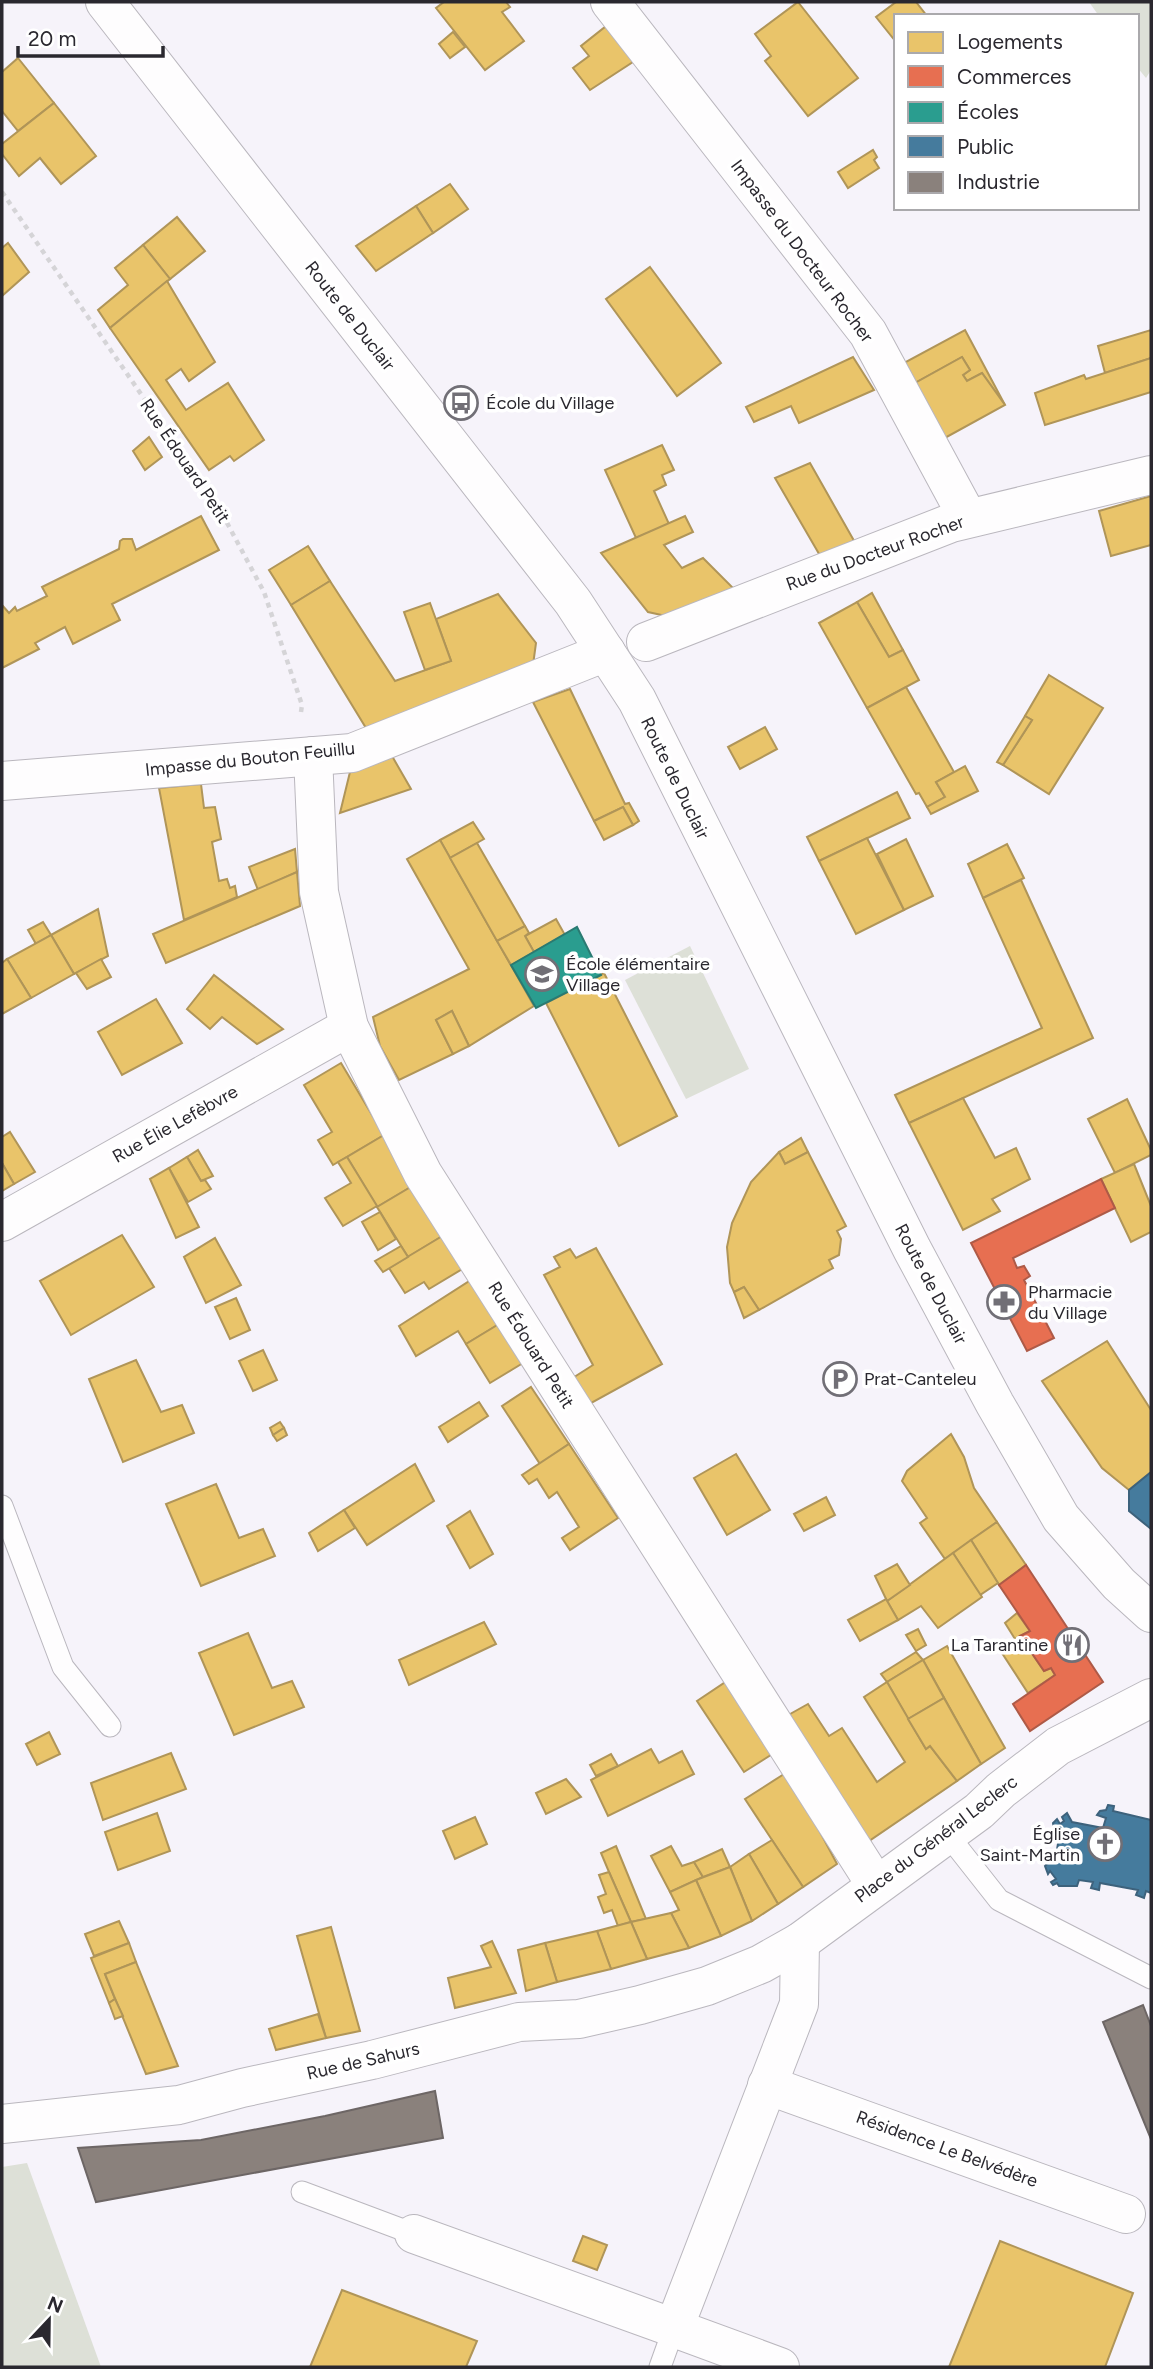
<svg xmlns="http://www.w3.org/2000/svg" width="1153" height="2369" font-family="Figtree,sans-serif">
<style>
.green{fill:#dde0d7}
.homes{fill:#e9c46a;stroke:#b09558;stroke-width:2}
.shops{fill:#e76f51;stroke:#ae5a47;stroke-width:2}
.schools{fill:#2a9d8f;stroke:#2a7a72;stroke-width:2}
.public{fill:#457b9d;stroke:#3d627c;stroke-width:2}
.industry{fill:#8a817c;stroke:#6d6665;stroke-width:2}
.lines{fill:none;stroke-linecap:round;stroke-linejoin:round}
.lane-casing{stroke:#bab7be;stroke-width:23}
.street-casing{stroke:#bab7be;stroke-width:40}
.secondary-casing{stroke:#bab7be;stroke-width:40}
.primary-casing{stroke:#bab7be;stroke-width:40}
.path{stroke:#d5d4d7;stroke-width:4.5;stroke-dasharray:5 5;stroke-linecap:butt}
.lane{stroke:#fefdfe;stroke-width:21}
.street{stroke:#fefdfe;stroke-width:38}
.secondary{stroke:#fefdfe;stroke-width:38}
.primary{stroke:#fefdfe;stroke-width:38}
.labels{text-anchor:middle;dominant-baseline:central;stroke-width:7;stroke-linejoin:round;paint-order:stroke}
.street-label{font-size:18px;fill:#2a282f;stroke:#fff}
.poi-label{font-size:18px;fill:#2a282f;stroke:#fff;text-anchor:start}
</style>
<rect width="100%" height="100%" fill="#f6f3fa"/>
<g class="green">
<polygon points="1089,2 1151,2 1151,70 1146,78 1137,67 1137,16 1099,16"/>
<polygon points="690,946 749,1069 686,1099 625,980"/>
<polygon points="27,2163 101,2367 2,2367 2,2167"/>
</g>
<g class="homes">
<polygon points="444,2 506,2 510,7 502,12 524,41 485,70 436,8"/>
<polygon points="798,2 858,78 808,116 765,61 771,56 755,34"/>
<polygon points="896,2 916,2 927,16 896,16 896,42 876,17"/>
<polygon points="610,23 639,58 590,90 573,68 589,56 581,46"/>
<polygon points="453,32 465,47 450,58 439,44"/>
<polygon points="18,58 54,103 18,131 2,111 2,72"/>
<polygon points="54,103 96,156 61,184 40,158 19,176 2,154 2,144"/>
<polygon points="873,150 877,157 874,160 879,168 848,188 838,172"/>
<polygon points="450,184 468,209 433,233 416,206"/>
<polygon points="416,206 433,233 376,271 356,246"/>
<polygon points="177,217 205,251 170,279 143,245"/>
<polygon points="8,243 29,272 2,296 2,248"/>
<polygon points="143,245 170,279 110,328 98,310 128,285 115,268"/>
<polygon points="650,267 721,363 677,396 606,299"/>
<polygon points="167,281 215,362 189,381 181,369 166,380 186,410 228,383 264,440 234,461 230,456 209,470 110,328"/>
<polygon points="965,330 1005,405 982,373 967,381 963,375 970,370 962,357 906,388 902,364"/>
<polygon points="1151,330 1151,358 1105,373 1098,346"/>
<polygon points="853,357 874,390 799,423 791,406 754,422 746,407"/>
<polygon points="962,357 970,370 963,375 967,381 982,373 1005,405 932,445 906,388"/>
<polygon points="1151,358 1151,392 1045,425 1035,393 1084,375 1086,379"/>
<polygon points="149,437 162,457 145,470 133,451"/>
<polygon points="662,445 674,470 662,475 666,485 654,491 669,524 636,538 605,470"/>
<polygon points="810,463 857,546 822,559 775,478"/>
<polygon points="1151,496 1151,545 1111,556 1099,511"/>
<polygon points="201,516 219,550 112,604 120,620 73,644 65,627 35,643 39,649 2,668 2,605 9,613 15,607 17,611 47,596 42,587 119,549 120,541 123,539 132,539 136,550"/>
<polygon points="685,516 693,532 664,545 682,568 703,558 736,591 666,616 648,612 601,553"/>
<polygon points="308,546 330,581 291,605 269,570"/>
<polygon points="330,581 395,681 451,661 436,619 498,594 536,643 533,665 366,728 291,605"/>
<polygon points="872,593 903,650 889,657 857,602"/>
<polygon points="857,602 889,657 903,650 919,680 867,708 819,623"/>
<polygon points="430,603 451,661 425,670 404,612"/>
<polygon points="1049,675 1103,708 1049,794 1003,765 1032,720 1025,716"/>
<polygon points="906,687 954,772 936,782 945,797 927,807 919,793 916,794 867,708"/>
<polygon points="570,689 625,804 629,803 639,821 633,825 623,807 594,821 533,702"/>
<polygon points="1025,716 1032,720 1003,765 997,762"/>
<polygon points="765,727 777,749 740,769 728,747"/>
<polygon points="392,756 411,789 340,813 350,772"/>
<polygon points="965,766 978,791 931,814 927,807 945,797 936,782"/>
<polygon points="201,784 204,808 215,807 221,839 212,842 219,881 227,879 230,888 235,886 237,897 184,920 159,788"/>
<polygon points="897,792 910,818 819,861 807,837"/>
<polygon points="623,807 633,825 604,840 594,821"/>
<polygon points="473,822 484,839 450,858 440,840"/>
<polygon points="867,838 904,910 856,934 819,861"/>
<polygon points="906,839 933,896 904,910 877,854"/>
<polygon points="440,840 534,1006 469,1046 452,1011 436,1020 453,1054 399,1080 380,1046 373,1017 469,969 407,859"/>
<polygon points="477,843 525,926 497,941 450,858"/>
<polygon points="1007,844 1024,878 983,898 968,864"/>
<polygon points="295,849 297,872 258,890 249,867"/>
<polygon points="297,872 300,906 166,963 153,934"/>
<polygon points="1021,880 1093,1038 909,1123 895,1095 1042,1028 983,898"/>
<polygon points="98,909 108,956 74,974 51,935"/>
<polygon points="556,919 565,935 534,952 525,936"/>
<polygon points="43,922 51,935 36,944 28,930"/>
<polygon points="525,926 529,933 525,936 534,952 511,965 497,941"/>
<polygon points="51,935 74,974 31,998 7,959"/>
<polygon points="7,959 31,998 2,1014 2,963"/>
<polygon points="101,959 111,977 87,989 76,973"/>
<polygon points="604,973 677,1116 619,1146 546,1003"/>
<polygon points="214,975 283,1029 257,1044 222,1017 210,1029 187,1009"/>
<polygon points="156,999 182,1043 122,1075 98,1032"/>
<polygon points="452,1011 469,1046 453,1054 436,1020"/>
<polygon points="341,1063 384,1135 333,1165 318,1140 332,1132 304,1085"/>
<polygon points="963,1098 995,1158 1016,1148 1030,1179 992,1199 1000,1211 963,1230 909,1123"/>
<polygon points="1127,1099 1151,1150 1151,1155 1115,1173 1088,1119"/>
<polygon points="10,1132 35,1172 14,1184 2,1163 2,1137"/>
<polygon points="384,1135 414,1185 377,1207 347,1157"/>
<polygon points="801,1138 808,1152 785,1164 779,1152"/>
<polygon points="198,1150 213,1176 201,1181 187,1157"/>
<polygon points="779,1152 785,1164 808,1152 846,1226 837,1231 841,1239 839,1255 829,1260 833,1268 759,1310 744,1287 734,1292 730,1283 727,1247 732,1223 751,1182"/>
<polygon points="187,1157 201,1181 205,1180 211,1189 188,1202 169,1168"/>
<polygon points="347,1157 377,1206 343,1226 325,1198 351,1183 338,1162"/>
<polygon points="2,1163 14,1184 2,1191"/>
<polygon points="1134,1164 1151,1206 1151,1232 1131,1242 1101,1179"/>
<polygon points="169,1168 199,1227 176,1238 150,1179"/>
<polygon points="414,1185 444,1235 408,1257 377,1207"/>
<polygon points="380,1212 396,1239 378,1250 362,1222"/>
<polygon points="122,1235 154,1287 71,1335 40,1281"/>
<polygon points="444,1235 464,1268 429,1289 424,1282 405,1293 389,1268"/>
<polygon points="215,1238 241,1285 206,1303 184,1257"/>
<polygon points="401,1246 408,1257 383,1272 375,1261"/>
<polygon points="596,1248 662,1364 584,1407 568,1381 593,1365 544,1275 560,1267 554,1257 570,1249 576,1258"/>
<polygon points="471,1280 499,1324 466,1344 458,1331 416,1356 399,1326"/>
<polygon points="744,1287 759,1310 744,1318 734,1292"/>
<polygon points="236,1298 250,1330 230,1339 215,1307"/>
<polygon points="499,1324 523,1363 490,1383 466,1344"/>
<polygon points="1107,1341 1151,1410 1151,1472 1129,1490 1102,1468 1042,1381"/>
<polygon points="263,1350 277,1380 253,1391 239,1361"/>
<polygon points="136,1360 161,1412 182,1405 194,1433 123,1462 89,1379"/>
<polygon points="531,1387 569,1444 540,1464 502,1406"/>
<polygon points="479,1402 488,1416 448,1442 439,1427"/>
<polygon points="280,1422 284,1428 273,1435 270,1428"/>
<polygon points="284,1428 287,1435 277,1441 273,1435"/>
<polygon points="951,1434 964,1457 974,1488 997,1522 945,1559 920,1523 927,1518 902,1481 907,1471"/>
<polygon points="569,1444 618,1518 570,1550 562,1538 579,1527 557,1492 549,1498 537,1479 529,1484 522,1475"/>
<polygon points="736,1454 770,1510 727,1535 694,1478"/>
<polygon points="415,1464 434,1501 367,1545 344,1510"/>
<polygon points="216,1484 239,1538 263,1529 275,1556 201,1586 166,1504"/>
<polygon points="826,1497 835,1515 804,1531 794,1514"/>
<polygon points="344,1510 355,1528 318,1551 309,1533"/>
<polygon points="470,1511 493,1554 470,1568 447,1526"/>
<polygon points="997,1522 1026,1565 999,1585 971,1540"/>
<polygon points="971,1540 998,1583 980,1595 953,1553"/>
<polygon points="953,1553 982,1597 938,1628 921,1606 898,1620 887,1601"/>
<polygon points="897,1564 910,1585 887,1601 875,1576"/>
<polygon points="886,1599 898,1620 860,1641 848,1620"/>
<polygon points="1017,1613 1030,1631 1015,1639 1005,1623"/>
<polygon points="484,1622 496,1644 409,1685 399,1660"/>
<polygon points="918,1629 926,1645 916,1651 906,1635"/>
<polygon points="248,1633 272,1688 292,1681 304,1707 234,1735 199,1653"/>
<polygon points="1020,1636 1044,1671 1051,1668 1055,1675 1028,1693 1000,1650"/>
<polygon points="947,1646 1005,1748 981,1764 923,1660"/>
<polygon points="916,1652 923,1660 887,1682 881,1674"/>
<polygon points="923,1660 944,1698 908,1719 887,1682"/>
<polygon points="727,1681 774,1753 744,1772 697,1701"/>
<polygon points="887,1682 926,1749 930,1746 957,1781 869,1841 783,1718 808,1704 829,1736 842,1728 877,1782 905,1762 864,1697"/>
<polygon points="944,1698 981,1764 957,1781 930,1746 926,1749 908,1719"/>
<polygon points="49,1732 60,1754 37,1765 26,1744"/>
<polygon points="651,1749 659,1763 682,1751 694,1774 608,1816 591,1780"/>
<polygon points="171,1753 186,1789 103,1820 91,1783"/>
<polygon points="611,1754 618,1766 596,1776 590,1765"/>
<polygon points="784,1774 809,1811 837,1864 803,1887 745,1799"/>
<polygon points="566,1779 581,1797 546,1814 536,1793"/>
<polygon points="157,1813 170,1851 118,1870 105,1832"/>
<polygon points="475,1817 487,1844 455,1859 443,1831"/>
<polygon points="772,1840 803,1887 778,1904 749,1854"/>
<polygon points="616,1846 646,1919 631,1922 609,1872 601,1853"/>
<polygon points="671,1846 682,1866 694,1862 703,1877 670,1892 651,1856"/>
<polygon points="722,1849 730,1867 703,1877 694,1862"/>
<polygon points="749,1854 778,1904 752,1921 730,1867"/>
<polygon points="730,1867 752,1921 721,1936 696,1880"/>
<polygon points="609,1872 631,1922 618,1926 612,1910 604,1913 598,1897 606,1894 599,1875"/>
<polygon points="696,1880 721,1936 689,1948 671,1913 679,1910 670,1892"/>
<polygon points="671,1913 689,1948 647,1959 631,1922"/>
<polygon points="119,1921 129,1943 94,1956 85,1934"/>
<polygon points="631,1922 647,1959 611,1969 597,1931"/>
<polygon points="331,1927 360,2031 326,2038 297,1936"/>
<polygon points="597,1931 611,1969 557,1982 545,1943"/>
<polygon points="492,1941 516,1993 455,2008 448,1978 491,1967 481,1946"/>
<polygon points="129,1943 136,1962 105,1974 115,1999 109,2003 91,1958"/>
<polygon points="545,1943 557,1982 526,1991 518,1950"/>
<polygon points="136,1962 178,2066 146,2074 105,1974"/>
<polygon points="115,1999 123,2016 115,2019 109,2003"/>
<polygon points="318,2014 326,2038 276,2050 269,2029"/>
<polygon points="583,2236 607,2245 597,2270 573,2261"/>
<polygon points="1000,2241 1133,2293 1105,2367 949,2367"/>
<polygon points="342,2290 477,2341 466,2367 310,2367"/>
</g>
<g class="shops">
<polygon points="1101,1179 1115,1208 1013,1258 1017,1268 1024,1266 1030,1276 1024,1280 1054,1338 1027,1351 971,1243"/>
<polygon points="1026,1565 1103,1682 1030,1731 1013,1704 1055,1675 1051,1668 1044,1671 1020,1636 1030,1631 999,1585"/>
</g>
<polygon class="schools" points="577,927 601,975 536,1008 511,965"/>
<g class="public">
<polygon points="1151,1472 1151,1529 1129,1511 1129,1490"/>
<polygon points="1108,1805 1114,1806 1113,1811 1151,1820 1151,1817 1151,1893 1146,1891 1144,1898 1136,1895 1138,1890 1100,1883 1099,1890 1091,1888 1093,1882 1079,1880 1077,1886 1059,1886 1057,1883 1053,1885 1051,1882 1056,1879 1050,1871 1048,1874 1045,1866 1056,1856 1060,1831 1054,1828 1053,1823 1057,1819 1060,1824 1064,1821 1062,1817 1067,1813 1072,1822 1103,1828 1106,1818 1097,1815 1100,1811 1106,1810"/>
</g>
<g class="industry">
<polygon points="1143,2005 1151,2026 1151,2139 1103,2022"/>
<polygon points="435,2091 443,2138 96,2202 78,2148 201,2140 325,2116"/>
</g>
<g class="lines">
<g class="lane-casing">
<g id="lane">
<polyline points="2,1506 63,1667 110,1726"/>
<polyline points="947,1834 999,1900 1151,1978"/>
<polyline points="302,2192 414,2234"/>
<polyline points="660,2367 674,2328"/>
</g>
</g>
<g class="street-casing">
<g id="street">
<polyline points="610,2 868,333 968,518"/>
<polyline points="646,642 951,523 1151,475"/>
<polyline points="313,756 319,892 349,1027 423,1174 876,1885"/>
<polyline points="2,781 352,753 606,652"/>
<polyline points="2,1222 349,1027"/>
<polyline points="767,2085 1126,2214"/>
<polyline points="414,2234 674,2328"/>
<polyline points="780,2367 674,2328 799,2004 800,1942"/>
</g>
</g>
<g class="secondary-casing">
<polyline id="secondary" points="2,2124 179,2105 242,2088 372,2060 519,2022 579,2019 640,2005 707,1986 761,1964 800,1942 979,1811 1001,1790 1058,1746 1151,1698"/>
</g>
<g class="primary-casing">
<polyline id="primary" points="105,2 573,602 637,700 912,1249 995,1404 1061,1518 1119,1584 1151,1613"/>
</g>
<polyline class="path" points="2,192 218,506 264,592 302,705 301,712"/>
<use href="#lane" class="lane"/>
<use href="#street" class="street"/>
<use href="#secondary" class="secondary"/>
<use href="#primary" class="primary"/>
</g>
<defs>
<g id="bus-ring" transform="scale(1.75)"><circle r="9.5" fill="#fff" stroke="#716f76" stroke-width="1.5"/><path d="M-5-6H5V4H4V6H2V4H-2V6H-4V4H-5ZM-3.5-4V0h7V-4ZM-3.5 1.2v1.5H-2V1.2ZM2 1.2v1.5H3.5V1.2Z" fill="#716f76"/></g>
<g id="school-ring" transform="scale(1.75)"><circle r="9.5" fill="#fff" stroke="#716f76" stroke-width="1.5"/><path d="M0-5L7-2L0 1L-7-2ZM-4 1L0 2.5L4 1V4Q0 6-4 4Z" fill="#716f76"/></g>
<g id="pharmacy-ring" transform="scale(1.75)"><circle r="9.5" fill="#fff" stroke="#716f76" stroke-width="1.5"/><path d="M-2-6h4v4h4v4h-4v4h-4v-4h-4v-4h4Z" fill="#716f76"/></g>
<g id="parking-ring" transform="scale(1.75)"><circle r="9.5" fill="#fff" stroke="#716f76" stroke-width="1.5"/><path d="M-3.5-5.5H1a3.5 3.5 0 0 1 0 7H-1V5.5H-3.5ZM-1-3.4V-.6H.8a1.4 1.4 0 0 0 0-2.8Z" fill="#716f76"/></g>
<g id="restaurant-ring" transform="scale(1.75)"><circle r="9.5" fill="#fff" stroke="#716f76" stroke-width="1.5"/><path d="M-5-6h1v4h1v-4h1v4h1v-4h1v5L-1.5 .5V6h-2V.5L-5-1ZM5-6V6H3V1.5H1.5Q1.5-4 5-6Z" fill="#716f76"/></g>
<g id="church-ring" transform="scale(1.75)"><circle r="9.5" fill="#fff" stroke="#716f76" stroke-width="1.5"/><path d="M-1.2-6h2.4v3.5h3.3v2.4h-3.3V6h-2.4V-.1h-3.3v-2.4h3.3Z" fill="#716f76"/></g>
</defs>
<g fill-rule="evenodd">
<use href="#bus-ring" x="461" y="403"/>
<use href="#school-ring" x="542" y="974"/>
<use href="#pharmacy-ring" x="1004" y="1302"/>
<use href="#parking-ring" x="840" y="1379"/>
<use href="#restaurant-ring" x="1072" y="1645"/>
<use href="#church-ring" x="1105" y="1844"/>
</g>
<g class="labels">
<g class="street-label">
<text transform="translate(802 251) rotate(53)">Impasse du Docteur Rocher</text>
<text transform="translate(350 316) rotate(52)">Route de Duclair</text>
<text transform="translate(185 461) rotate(56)">Rue Édouard Petit</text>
<text transform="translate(875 553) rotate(-20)">Rue du Docteur Rocher</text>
<text transform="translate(250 759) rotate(-6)">Impasse du Bouton Feuillu</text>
<text transform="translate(675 778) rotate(64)">Route de Duclair</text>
<text transform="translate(175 1124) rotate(-29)">Rue Élie Lefèbvre</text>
<text transform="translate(931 1284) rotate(62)">Route de Duclair</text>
<text transform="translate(531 1345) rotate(58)">Rue Édouard Petit</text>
<text transform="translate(936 1839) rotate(-37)">Place du Général Leclerc</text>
<text transform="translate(363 2061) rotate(-13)">Rue de Sahurs</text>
<text transform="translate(947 2149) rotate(20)">Résidence Le Belvédère</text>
</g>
<g class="poi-label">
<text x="486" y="403">École du Village</text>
<text x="566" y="964">École élémentaire<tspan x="566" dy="21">Village</tspan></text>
<text x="1028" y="1292">Pharmacie<tspan x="1028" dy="21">du Village</tspan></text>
<text x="864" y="1379">Prat-Canteleu</text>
<text x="1048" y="1645" text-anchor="end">La Tarantine</text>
<text x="1080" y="1834" text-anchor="end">Église<tspan x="1080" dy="21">Saint-Martin</tspan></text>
</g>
</g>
<rect width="1153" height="2369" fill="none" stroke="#2a282f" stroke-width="7"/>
<rect x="894" y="14" width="245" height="196" fill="#ffffff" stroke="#aaa9ac" stroke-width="2"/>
<rect x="908" y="32" width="35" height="21" fill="#e9c46a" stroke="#aaa9ac" stroke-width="2"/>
<text x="957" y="49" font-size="21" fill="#2a282f">Logements</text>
<rect x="908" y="66" width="35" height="21" fill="#e76f51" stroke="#aaa9ac" stroke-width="2"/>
<text x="957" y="84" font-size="21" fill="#2a282f">Commerces</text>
<rect x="908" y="102" width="35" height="21" fill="#2a9d8f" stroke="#aaa9ac" stroke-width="2"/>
<text x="957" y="119" font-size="21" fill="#2a282f">Écoles</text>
<rect x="908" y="136" width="35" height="21" fill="#457b9d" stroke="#aaa9ac" stroke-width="2"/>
<text x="957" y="154" font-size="21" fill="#2a282f">Public</text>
<rect x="908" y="172" width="35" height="21" fill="#8a817c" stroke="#aaa9ac" stroke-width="2"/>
<text x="957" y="189" font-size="21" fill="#2a282f">Industrie</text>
<g transform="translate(49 2320) rotate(22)" stroke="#ffffff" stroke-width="5" paint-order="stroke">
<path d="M0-5L12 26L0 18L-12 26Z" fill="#2a282f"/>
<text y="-10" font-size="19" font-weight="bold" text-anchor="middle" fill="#2a282f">N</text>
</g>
<path d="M18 46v10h145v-10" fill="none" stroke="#2a282f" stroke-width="3.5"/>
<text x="28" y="46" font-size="21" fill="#2a282f" stroke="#ffffff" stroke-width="5" paint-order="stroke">20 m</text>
</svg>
